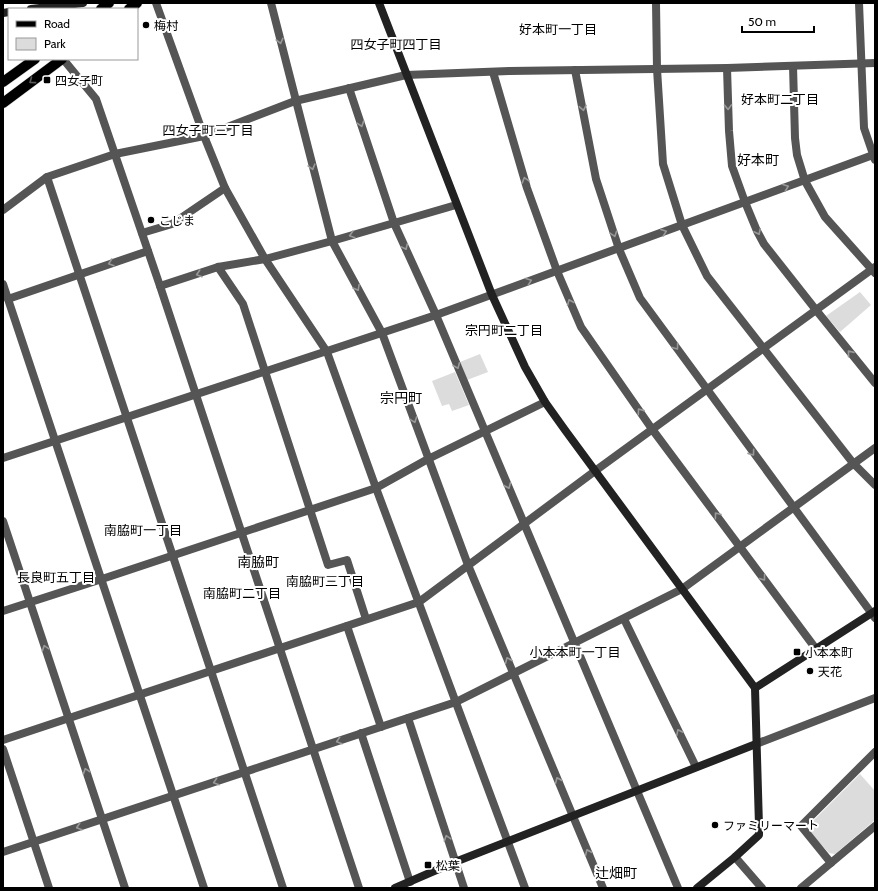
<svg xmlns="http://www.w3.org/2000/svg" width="878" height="891" font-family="Cabin,'Noto Sans JP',sans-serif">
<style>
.green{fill:#dcdcdc}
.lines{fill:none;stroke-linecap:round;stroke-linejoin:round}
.primary-casing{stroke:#dbdbdb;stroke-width:11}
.street{stroke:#555;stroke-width:8}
.secondary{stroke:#222;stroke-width:8}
.primary{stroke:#000;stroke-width:10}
.oneway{stroke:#999}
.oneway2{stroke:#595959}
.poi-dot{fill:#000;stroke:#fff;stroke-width:1.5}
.labels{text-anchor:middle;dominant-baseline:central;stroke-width:4;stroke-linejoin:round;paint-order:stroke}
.poi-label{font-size:12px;fill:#000;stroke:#fff;text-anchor:start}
.neighbourhood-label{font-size:13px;fill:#000;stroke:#fff}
.quarter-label{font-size:14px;fill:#000;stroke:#fff}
</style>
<rect width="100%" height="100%" fill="#fff"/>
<g class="green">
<polygon points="860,292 871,305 840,332 826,316"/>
<polygon points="480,354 488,372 467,380 460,362"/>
<polygon points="455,372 469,405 452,411 449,404 442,406 432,381"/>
<polygon points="860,774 875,791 875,820 835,854 829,853 810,832 811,823"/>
</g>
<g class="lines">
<g class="primary-casing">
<g id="primary">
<polyline points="101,9 109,3"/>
<polyline points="129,9 137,3"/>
<polyline points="3,82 35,59"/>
<polyline points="3,103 62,59"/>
</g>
</g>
<g class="street">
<polyline points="156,3 204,136 225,188 265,259 327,352 376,488 525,888"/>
<polyline points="271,3 332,241 382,333 468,565 603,888"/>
<polyline points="656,3 657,69 663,164 682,225 707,276 853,463 875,485"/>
<polyline points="859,3 864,128 875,160"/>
<polyline points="63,59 96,99 160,286 359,888"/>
<polyline points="793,66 795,138 797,155 805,181 825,217 875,273"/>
<polyline points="727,68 729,131 732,166 745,202 757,231 764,244 816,310 875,383"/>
<polyline points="575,70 596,179 619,249 640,298 875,618"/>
<polyline points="493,72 527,188 557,271 581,327 652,429 816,649"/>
<polyline points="349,88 394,223 436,315 678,888"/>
<polyline points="47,177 283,888"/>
<polyline points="3,210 47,177 115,154 204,136 295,101 406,75 509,71 727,68 875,63"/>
<polyline points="142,233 172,224 225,188"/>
<polyline points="218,267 243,304 328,565 347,560 366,619"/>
<polyline points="3,284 204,888"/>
<polyline points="160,286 218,267 265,259 332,241 456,205"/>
<polyline points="8,299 148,251"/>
<polyline points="3,458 436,315 873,155"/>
<polyline points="3,521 125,888"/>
<polyline points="3,611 102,579 376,488 428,459 545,402"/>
<polyline points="624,619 696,767"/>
<polyline points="347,626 381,727"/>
<polyline points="408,718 464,888"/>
<polyline points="361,733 410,882"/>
<polyline points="3,740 419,602 595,471 875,267"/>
<polyline points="756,744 875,698"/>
<polyline points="3,749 49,888"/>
<polyline points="3,852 456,702 682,589 875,448"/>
<polyline points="735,857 762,888"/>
<polyline points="831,863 801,826 875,752"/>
<polyline points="801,888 875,826"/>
</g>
<g class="secondary">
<polyline points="379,3 492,295 525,367 545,402 565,430 755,688"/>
<polyline points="31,9 83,3"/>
<polyline points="3,13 9,12"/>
<polyline points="395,888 455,862 756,744"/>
<polyline points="697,888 735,857 759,835 759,826 755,688 875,611"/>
</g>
<use href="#primary" class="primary"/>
</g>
<defs><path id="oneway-chevron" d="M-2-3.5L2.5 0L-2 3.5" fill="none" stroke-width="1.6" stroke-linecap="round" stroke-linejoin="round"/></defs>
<g class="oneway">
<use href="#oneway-chevron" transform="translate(280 41) rotate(76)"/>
<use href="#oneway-chevron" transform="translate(728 107) rotate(88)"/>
<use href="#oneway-chevron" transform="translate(583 108) rotate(79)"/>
<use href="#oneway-chevron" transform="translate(361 124) rotate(72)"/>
<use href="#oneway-chevron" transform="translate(312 167) rotate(75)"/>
<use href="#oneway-chevron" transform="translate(525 180) rotate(-106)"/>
<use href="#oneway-chevron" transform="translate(786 187) rotate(-20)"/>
<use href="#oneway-chevron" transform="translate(664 232) rotate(-20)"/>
<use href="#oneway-chevron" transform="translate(758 232) rotate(64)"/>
<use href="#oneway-chevron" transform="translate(614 234) rotate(72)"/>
<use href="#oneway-chevron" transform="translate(352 235) rotate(164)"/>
<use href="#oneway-chevron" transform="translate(405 247) rotate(66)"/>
<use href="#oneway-chevron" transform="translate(111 263) rotate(161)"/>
<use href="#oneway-chevron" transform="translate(199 274) rotate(162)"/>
<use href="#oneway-chevron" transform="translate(529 281) rotate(-20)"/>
<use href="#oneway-chevron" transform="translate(357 288) rotate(61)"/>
<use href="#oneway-chevron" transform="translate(570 302) rotate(-113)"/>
<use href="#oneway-chevron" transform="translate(676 347) rotate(54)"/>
<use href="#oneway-chevron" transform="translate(850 353) rotate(-129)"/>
<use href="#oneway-chevron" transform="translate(457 366) rotate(67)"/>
<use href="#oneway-chevron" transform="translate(640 411) rotate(-125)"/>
<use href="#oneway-chevron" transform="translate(414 420) rotate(70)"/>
<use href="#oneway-chevron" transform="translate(752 453) rotate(54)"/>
<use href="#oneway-chevron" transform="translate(508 486) rotate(67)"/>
<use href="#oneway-chevron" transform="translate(717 515) rotate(-127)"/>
<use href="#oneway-chevron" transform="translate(763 578) rotate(53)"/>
<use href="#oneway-chevron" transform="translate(45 648) rotate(-108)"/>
<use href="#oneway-chevron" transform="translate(508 660) rotate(-113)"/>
<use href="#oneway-chevron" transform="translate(679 732) rotate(-116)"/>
<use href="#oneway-chevron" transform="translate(339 741) rotate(162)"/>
<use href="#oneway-chevron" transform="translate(86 771) rotate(-109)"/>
<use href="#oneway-chevron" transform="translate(558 780) rotate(-113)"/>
<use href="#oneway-chevron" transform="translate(216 782) rotate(162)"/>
<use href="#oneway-chevron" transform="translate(79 827) rotate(162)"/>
<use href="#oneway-chevron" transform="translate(447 838) rotate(-108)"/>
<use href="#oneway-chevron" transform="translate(588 852) rotate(-113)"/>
</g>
<use class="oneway2" href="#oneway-chevron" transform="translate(32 81) rotate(144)"/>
<g class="poi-dot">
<circle cx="146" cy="25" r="4"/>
<rect x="43" y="76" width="8" height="8" rx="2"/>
<circle cx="151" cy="220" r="4"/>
<rect x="793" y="648" width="8" height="8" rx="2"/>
<circle cx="810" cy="671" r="4"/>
<circle cx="715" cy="825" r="4"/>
<rect x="424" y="861" width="8" height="8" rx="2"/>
</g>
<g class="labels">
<g class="poi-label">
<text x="154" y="25">梅村</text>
<text x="55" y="80">四女子町</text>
<text x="159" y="220">こじま</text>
<text x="805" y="652">小本本町</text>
<text x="818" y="671">天花</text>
<text x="723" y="825">ファミリーマート</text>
<text x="436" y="865">松葉</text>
</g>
<g class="neighbourhood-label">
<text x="558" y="29">好本町一丁目</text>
<text x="396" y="44">四女子町四丁目</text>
<text x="780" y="99">好本町二丁目</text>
<text x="208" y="130">四女子町三丁目</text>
<text x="504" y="330">宗円町二丁目</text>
<text x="143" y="530">南脇町一丁目</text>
<text x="56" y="577">長良町五丁目</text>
<text x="325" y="581">南脇町三丁目</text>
<text x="242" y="593">南脇町二丁目</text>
<text x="575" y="652">小本本町一丁目</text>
</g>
<g class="quarter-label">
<text x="758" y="160">好本町</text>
<text x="401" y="398">宗円町</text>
<text x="258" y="562">南脇町</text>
<text x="616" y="873">辻畑町</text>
</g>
</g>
<rect width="878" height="891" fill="none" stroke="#000000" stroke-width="8"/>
<rect x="8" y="8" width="130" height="52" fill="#ffffff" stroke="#999999"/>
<rect x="16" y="21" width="20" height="6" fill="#000000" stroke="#999999"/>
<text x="44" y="28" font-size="12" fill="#000000">Road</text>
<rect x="16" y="38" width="20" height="12" fill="#dcdcdc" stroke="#999999"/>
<text x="44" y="48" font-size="12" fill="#000000">Park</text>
<path d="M742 26v6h72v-6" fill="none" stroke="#000000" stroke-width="2"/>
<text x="748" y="26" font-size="12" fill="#000000" stroke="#ffffff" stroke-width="3" paint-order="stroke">50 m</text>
</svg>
